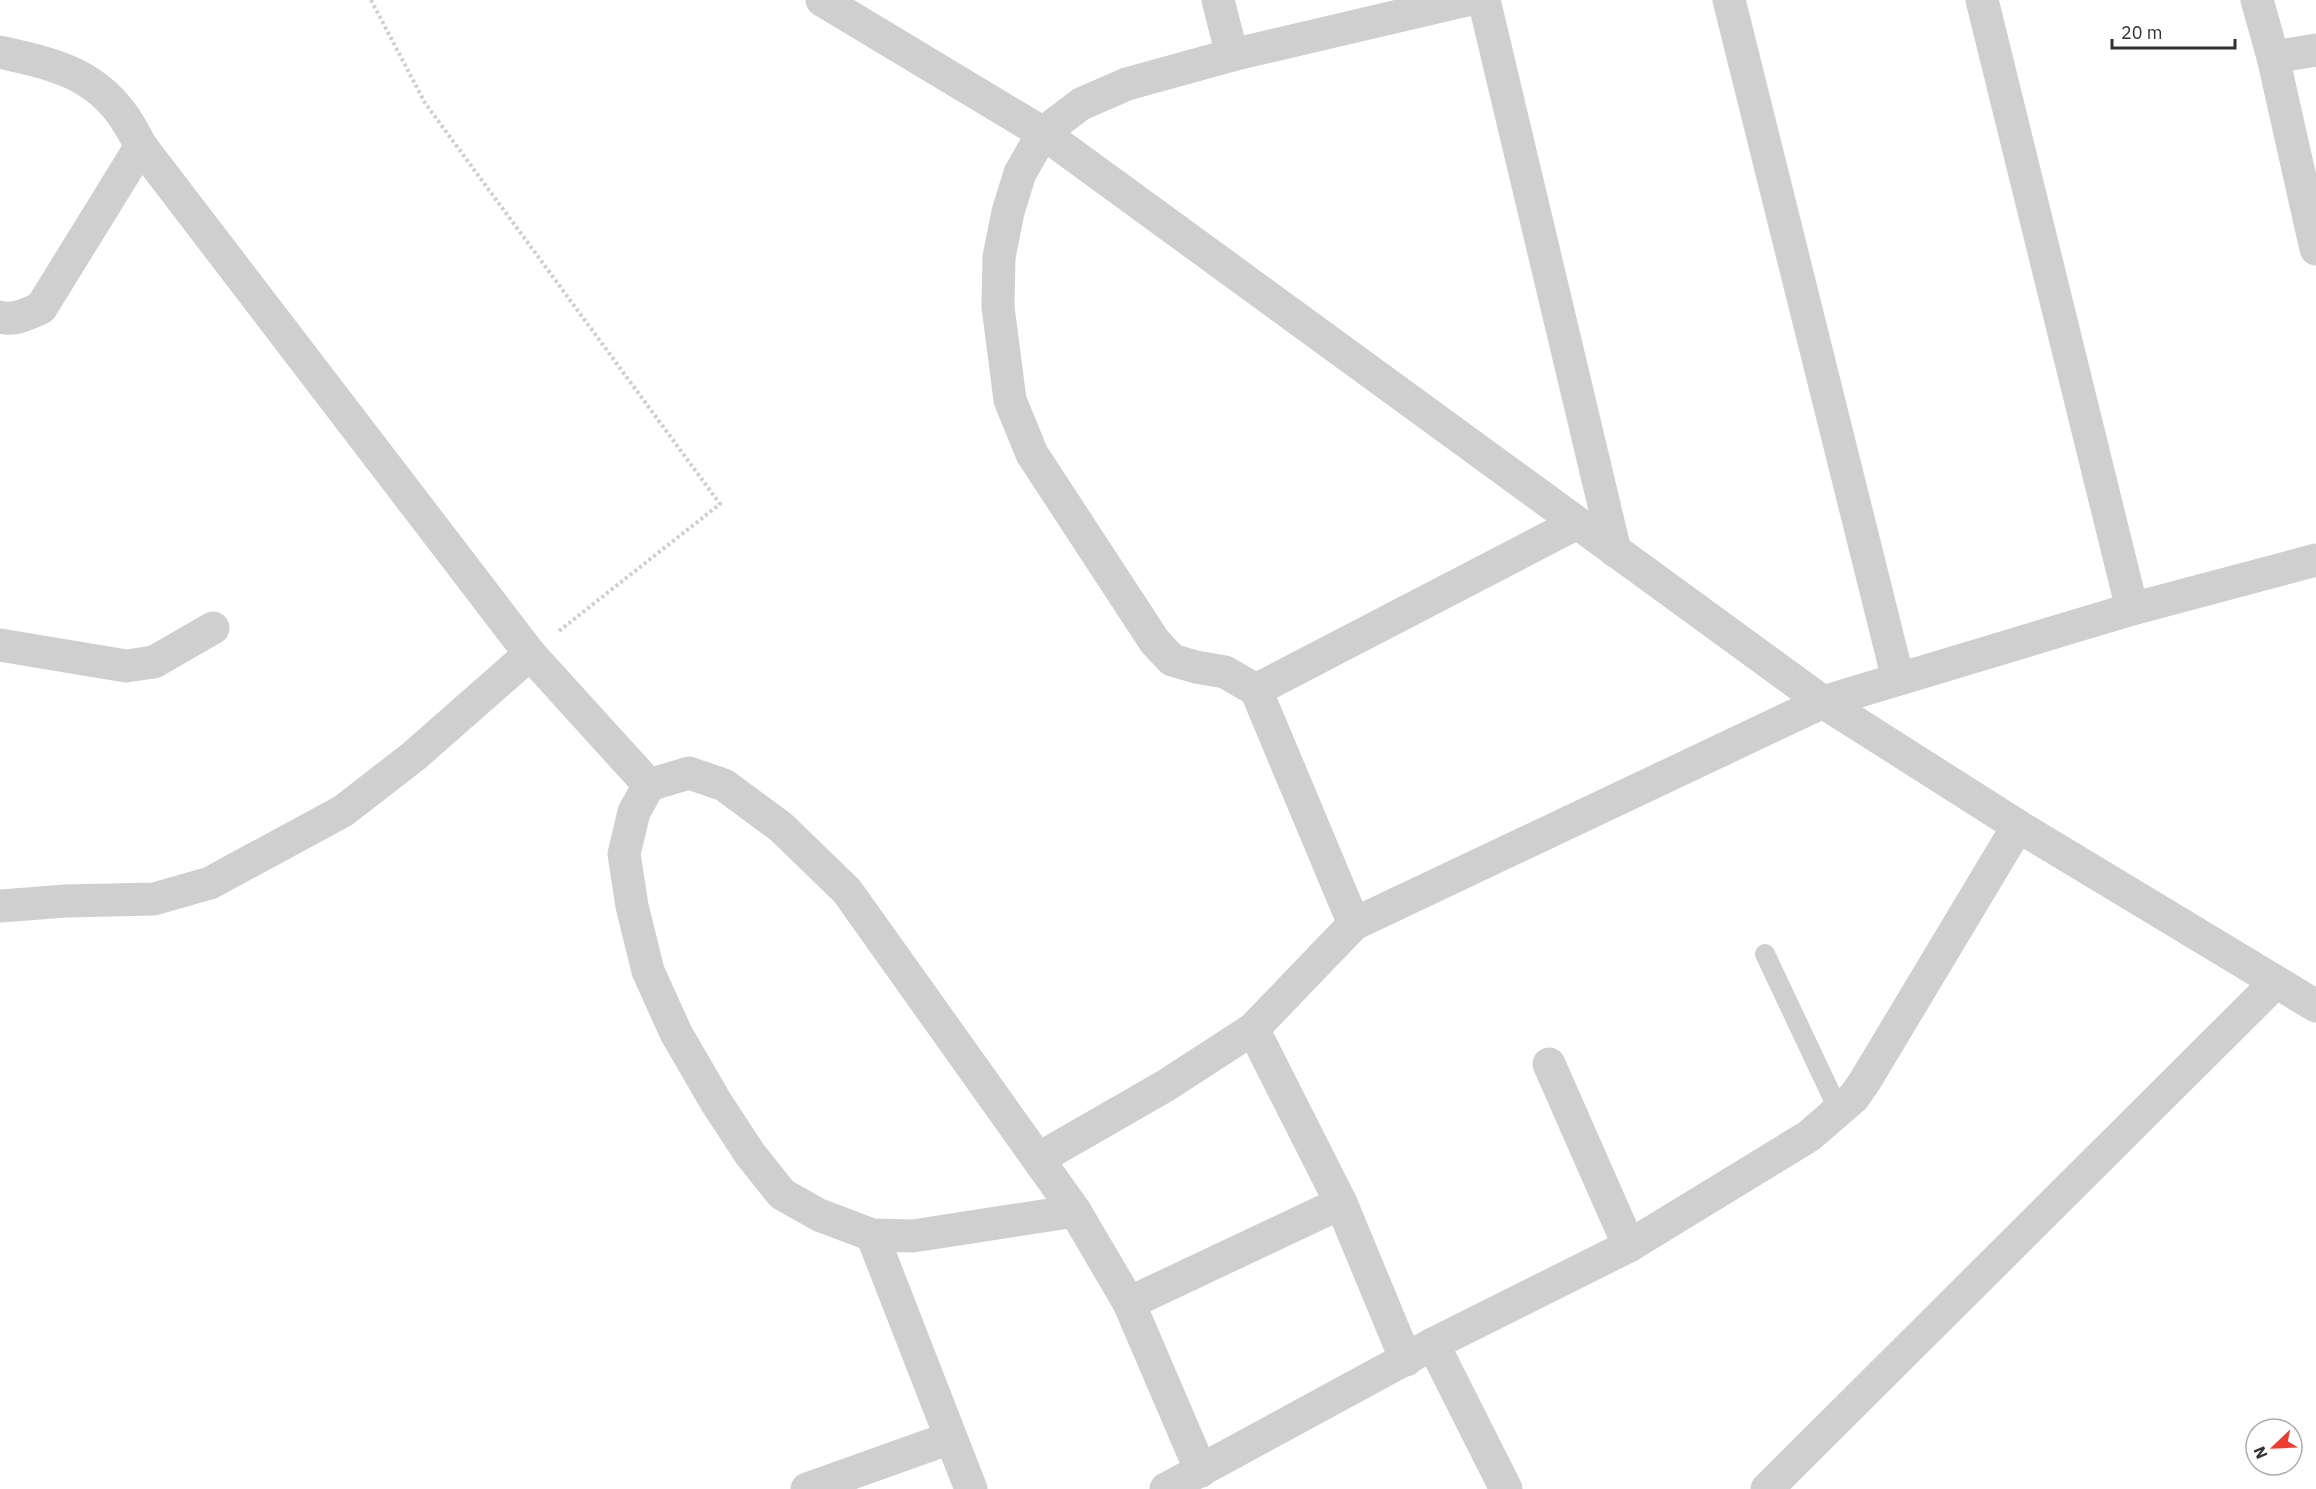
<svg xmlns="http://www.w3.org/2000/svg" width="2316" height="1489" font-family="'IBM Plex Sans',sans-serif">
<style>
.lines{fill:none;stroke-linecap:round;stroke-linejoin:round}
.path{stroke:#cfcfcf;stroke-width:4;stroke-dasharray:3 3;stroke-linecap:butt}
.lane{stroke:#cfcfcf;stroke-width:20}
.street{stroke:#cfcfcf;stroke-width:33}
</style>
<rect width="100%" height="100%" fill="#fff"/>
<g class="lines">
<polyline class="path" points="371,0 425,103 720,504 559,631"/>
<polyline class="lane" points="1765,954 1839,1111"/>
<g class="street">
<polyline points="822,0 1043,133 1823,702 2018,826 2316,1006"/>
<polyline points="1218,0 1232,55"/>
<polyline points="1484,0 1615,551"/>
<polyline points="1729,0 1898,679"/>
<polyline points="1982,0 2132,609"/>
<polyline points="2257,0 2273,57 2316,249"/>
<path d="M0 52C48 63 91 71 122 114 129 123 135 135 141 146L530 654 649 785 634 812 624 854 632 906 648 971 676 1033 716 1102 750 1154 782 1194 819 1215 872 1235 913 1236 1075 1211"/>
<polyline points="2273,57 2316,50"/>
<path d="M0 317C14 321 28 314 41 308L141 146"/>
<polyline points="0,645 126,666 154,662 213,628"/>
<polyline points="1256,690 1577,523"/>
<polyline points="649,785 689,773 724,785 781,827 847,891 1075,1211 1129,1303 1201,1471"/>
<polyline points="0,906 66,901 154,899 210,883 343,811 414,756 530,654"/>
<polyline points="1354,924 1256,690 1225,672 1196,667 1172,660 1155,642 1032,454 1010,400 998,307 999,257 1008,212 1020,173 1043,133 1081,104 1127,84 1232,55 1467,0"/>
<polyline points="1253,1029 1341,1203 1406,1360"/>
<polyline points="1549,1064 1629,1246"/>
<polyline points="1038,1159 1165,1086 1253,1029 1354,924 1823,702 2132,609 2316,560"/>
<polyline points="872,1235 971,1489"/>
<polyline points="1129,1303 1341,1203"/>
<polyline points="1433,1344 1506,1489"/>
<polyline points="807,1489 950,1438"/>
<polyline points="1166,1489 1433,1344 1629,1246 1809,1136 1854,1097 1865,1081 2018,826"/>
<polyline points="1767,1489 2275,983"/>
</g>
</g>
<g transform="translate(2274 1447) rotate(247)"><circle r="28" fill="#ffffff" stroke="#adadad" stroke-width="1.5"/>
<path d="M0-4.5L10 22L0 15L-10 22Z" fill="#ef3c2e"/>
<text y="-9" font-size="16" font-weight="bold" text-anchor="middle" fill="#323232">N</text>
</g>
<path d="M2112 39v9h123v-9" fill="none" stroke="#323232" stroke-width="3"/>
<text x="2121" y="39" font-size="18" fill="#323232" stroke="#ffffff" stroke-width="4.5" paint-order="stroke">20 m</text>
</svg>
